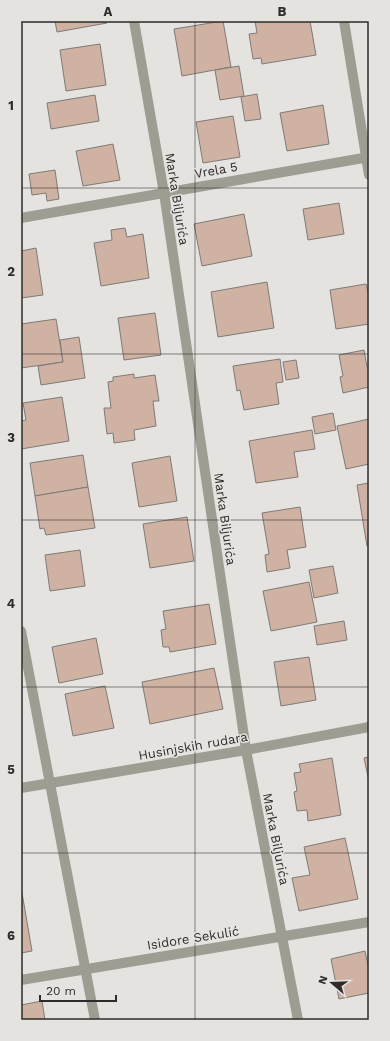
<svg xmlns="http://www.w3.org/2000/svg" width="390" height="1041" font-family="'Work Sans',sans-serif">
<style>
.building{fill:#d0b2a3;stroke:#7d7a78}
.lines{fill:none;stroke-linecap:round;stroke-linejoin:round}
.minor{stroke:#9d9e91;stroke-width:10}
.grid{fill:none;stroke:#2d2c2b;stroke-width:1;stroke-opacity:0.55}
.labels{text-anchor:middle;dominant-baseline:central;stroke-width:3;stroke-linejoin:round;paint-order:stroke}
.street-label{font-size:13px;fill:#2d2c2b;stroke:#e5e3e0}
.neatline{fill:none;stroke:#2d2c2b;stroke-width:1.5}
.grid-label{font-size:13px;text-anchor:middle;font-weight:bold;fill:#2d2c2b}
</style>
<rect width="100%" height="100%" fill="#e5e3e0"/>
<g class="building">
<polygon points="55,21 106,21 107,23 57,32"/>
<polygon points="223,21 231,67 182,76 174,29"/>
<polygon points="255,21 310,21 316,55 262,64 261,58 253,59 249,34 257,33"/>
<polygon points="100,44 106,85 66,91 60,50"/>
<polygon points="239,66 244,96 220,100 215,70"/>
<polygon points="257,94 261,119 245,121 241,97"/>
<polygon points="95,95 99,121 51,129 47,103"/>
<polygon points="323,105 329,144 287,151 280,113"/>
<polygon points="233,116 240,157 203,163 196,122"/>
<polygon points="113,144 120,180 83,186 76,151"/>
<polygon points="55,170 59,199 47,201 46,193 32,195 29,174"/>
<polygon points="339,203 344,234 308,240 303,209"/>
<polygon points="244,214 252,256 202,266 194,224"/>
<polygon points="125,228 127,237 143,234 149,278 101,286 94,243 112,240 111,230"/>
<polygon points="36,248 43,295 21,298 21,251"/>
<polygon points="267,282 274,328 218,337 211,292"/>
<polygon points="366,284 369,296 369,324 336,329 330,290"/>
<polygon points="155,313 161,355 124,360 118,318"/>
<polygon points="56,319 63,362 21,368 21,324"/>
<polygon points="79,337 85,378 41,385 38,366 63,362 60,340"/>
<polygon points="364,350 367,367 369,367 369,387 343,393 340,377 343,376 339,355"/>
<polygon points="280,359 283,382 276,383 279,404 244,410 240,390 237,391 233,366"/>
<polygon points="296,360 299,378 286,380 283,362"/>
<polygon points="134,374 134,378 155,375 159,401 153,401 156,426 134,430 135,440 114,443 113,433 107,434 104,408 111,408 108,382 113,381 113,377"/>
<polygon points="62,397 69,441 21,449 21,421 26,420 23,403"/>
<polygon points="333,413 336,430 315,434 312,417"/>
<polygon points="369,419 369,464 346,469 337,426"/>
<polygon points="312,430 315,449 294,452 298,477 256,483 249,441"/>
<polygon points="83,455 88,487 35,496 30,463"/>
<polygon points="170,456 177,501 139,507 132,463"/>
<polygon points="369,483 369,545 367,546 357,485"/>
<polygon points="88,487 95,528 46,535 44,528 40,529 35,496"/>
<polygon points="300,507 306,547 287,550 290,568 267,572 265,555 269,554 262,513"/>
<polygon points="187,517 194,561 150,568 143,524"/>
<polygon points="80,550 85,586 50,591 45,555"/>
<polygon points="333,566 338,593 314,598 309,570"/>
<polygon points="309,582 317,622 271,631 263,591"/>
<polygon points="209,604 216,644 170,652 169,647 163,647 161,630 166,629 163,611"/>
<polygon points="344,621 347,640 317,645 314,626"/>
<polygon points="96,638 103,674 59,683 52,647"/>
<polygon points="309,657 316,700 281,706 274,662"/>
<polygon points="214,668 223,709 150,724 142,682"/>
<polygon points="105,686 114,728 73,736 65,694"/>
<polygon points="369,757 369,781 364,758"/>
<polygon points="332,758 341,815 308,821 307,810 297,811 294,792 297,791 294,773 301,772 299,764"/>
<polygon points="345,838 358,899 299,911 292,878 310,875 304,847"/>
<polygon points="21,887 32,951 21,953"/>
<polygon points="365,951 369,970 369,993 339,999 331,959"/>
<polygon points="42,1001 45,1020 21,1020 21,1005"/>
</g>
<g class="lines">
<g class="minor">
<polyline points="134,21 164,193 246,750 298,1020"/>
<polyline points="344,21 369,175"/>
<polyline points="21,218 369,157"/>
<polyline points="21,631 95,1020"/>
<polyline points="21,788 246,750 369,727"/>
<polyline points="21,980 369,922"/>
</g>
</g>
<path class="grid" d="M195 21V1020M21 188H369M21 354H369M21 520H369M21 687H369M21 853H369"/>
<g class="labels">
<g class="street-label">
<text transform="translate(216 170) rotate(-10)">Vrela 5</text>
<text transform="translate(177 199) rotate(81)">Marka Biljurića</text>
<text transform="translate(225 519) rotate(82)">Marka Biljurića</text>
<text transform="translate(193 746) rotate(-10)">Husinjskih rudara</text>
<text transform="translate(276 839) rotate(79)">Marka Biljurića</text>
<text transform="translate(193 938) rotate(-9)">Isidore Sekulić</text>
</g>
</g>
<rect width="390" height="1041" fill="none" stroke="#e5e3e0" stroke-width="44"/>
<g transform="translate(332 983) rotate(289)" stroke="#e5e3e0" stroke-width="3" paint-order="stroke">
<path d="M0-3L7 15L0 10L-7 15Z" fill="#2d2c2b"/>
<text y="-6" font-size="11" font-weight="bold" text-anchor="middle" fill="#2d2c2b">N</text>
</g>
<path d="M40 995v6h76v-6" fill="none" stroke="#2d2c2b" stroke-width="2"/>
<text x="46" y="995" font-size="12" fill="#2d2c2b" stroke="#e5e3e0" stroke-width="3" paint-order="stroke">20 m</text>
<rect x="22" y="22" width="346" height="997" class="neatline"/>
<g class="grid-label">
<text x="108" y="16">A</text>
<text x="282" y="16">B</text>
<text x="11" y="110">1</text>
<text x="11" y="276">2</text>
<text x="11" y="442">3</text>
<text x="11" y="608">4</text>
<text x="11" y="774">5</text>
<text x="11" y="940">6</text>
</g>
</svg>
